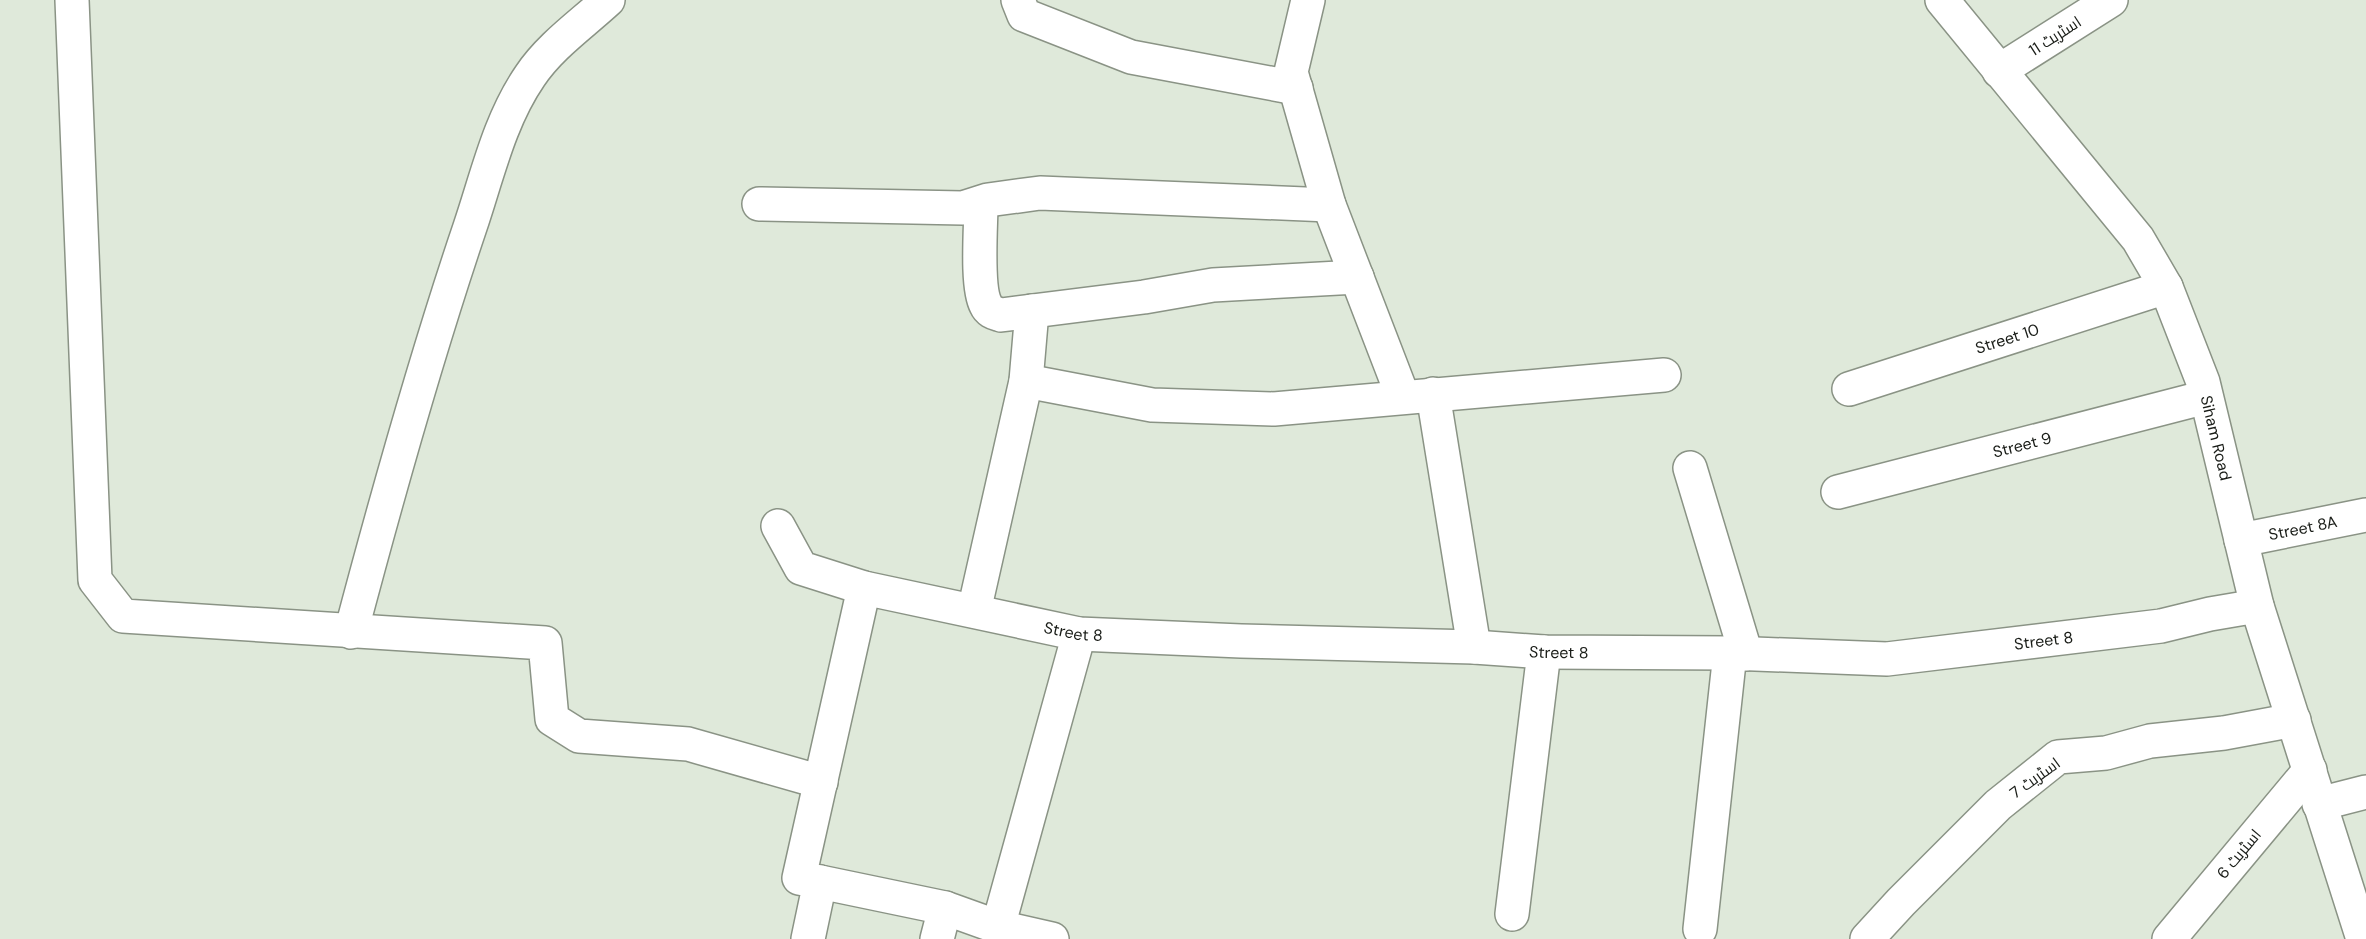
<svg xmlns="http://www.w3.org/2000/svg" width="2366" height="939" font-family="'DM Sans',Cairo,sans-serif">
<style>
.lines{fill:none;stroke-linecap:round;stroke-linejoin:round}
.street-casing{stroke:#8a9385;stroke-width:36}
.secondary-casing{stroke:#8a9385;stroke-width:36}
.street{stroke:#fff;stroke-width:33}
.secondary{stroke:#fff;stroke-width:33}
.labels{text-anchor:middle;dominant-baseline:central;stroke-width:4.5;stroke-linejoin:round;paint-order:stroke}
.street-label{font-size:16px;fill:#191c17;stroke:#fff}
</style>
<rect width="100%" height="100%" fill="#dfe9da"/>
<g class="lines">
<g class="street-casing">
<g id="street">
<polyline points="72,0 95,580 123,616 545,643 552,719 579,736 688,744 821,782"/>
<polyline points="1018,0 1024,15 1131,57 1296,88"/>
<polyline points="1308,0 1291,72 1329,205 1403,397"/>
<polyline points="1999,71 2111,0"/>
<path d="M981 203C981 226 976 287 986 305 989 312 995 313 1001 315L1144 297 1213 285 1357 277"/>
<polyline points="759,204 963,208 988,200 1040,193 1329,205"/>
<polyline points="1026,381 1152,405 1274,409 1664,375"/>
<path id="s1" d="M1849 389 2166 287"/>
<polyline points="1433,394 1474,647"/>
<polyline points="1690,468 1746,654"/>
<path id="s2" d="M1838 492 2206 397"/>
<path id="s3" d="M778 526 801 568 864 588 1079 634 1241 641 1474 647 1544 652 1730 653 1887 659 2161 626 2210 614 2257 606"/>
<path id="s4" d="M2241 540 2366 515"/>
<polyline points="974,611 1026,381 1032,311"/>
<path d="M351 632C387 496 425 360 470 227 487 177 499 121 530 76 550 46 582 24 608 0"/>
<polyline points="2319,804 2366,792"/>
<polyline points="820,882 945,908 998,927 1052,939"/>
<polyline points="1512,914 1544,652"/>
<polyline points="998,927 1079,634"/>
<polyline points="1700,929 1730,653"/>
<polyline points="808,939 820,882 799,878 864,588"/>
<polyline points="937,939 945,908"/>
<polyline points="1867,939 1901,902 1998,805 2058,757 2106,753 2150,741 2224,733 2294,720"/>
<polyline points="2169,939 2310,770"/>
</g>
</g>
<g class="secondary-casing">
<g id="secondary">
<path id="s5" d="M1942 0 2138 239 2166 287 2203 382 2257 606 2363 939"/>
</g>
</g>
<use href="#street" class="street"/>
<use href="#secondary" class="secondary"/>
</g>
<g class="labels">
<g class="street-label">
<text transform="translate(2055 36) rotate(-33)">اسٹریٹ 11</text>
<text stroke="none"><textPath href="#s1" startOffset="166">Street 10</textPath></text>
<text stroke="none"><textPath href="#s5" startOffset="524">Siham Road</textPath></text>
<text stroke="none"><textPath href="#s2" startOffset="190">Street 9</textPath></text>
<text stroke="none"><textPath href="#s4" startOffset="63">Street 8A</textPath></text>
<text stroke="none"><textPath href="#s3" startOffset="328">Street 8</textPath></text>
<text stroke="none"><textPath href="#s3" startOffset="1300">Street 8</textPath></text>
<text stroke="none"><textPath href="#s3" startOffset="814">Street 8</textPath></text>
<text transform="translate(2035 778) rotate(-36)">اسٹریٹ 7</text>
<text transform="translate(2239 854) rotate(-50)">اسٹریٹ 6</text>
</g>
</g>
</svg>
